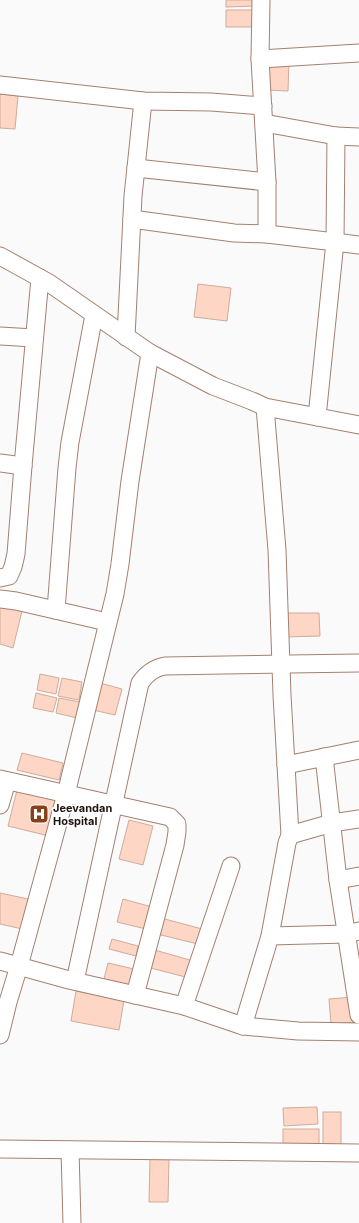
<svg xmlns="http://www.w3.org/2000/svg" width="359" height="1223" font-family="Inter,sans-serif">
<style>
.building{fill:#fdd6c5;stroke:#d0ab9a}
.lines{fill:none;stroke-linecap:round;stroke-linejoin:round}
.street-casing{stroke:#a48070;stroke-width:19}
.street{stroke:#fff;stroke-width:17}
.labels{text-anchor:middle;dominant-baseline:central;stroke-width:3.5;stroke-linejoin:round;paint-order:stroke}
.poi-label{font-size:11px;font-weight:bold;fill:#21140e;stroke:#fff;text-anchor:start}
</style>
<rect width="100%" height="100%" fill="#fafafa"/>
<g class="building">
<polygon points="226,0 257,0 258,6 226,7"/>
<rect x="226" y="10" width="31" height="17"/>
<polygon points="268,61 289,61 288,91 267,90"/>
<polygon points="0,94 18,96 15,129 0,128"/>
<polygon points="198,284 231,288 227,321 194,317"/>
<polygon points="1,602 23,607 13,648 0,644 0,608"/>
<polygon points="284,613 319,613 320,636 285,637"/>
<polygon points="40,674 59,678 56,694 37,690"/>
<polygon points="62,678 82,682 79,700 58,696"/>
<polygon points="100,683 122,689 115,715 93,710"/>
<polygon points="36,693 57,698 53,712 33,708"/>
<polygon points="59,698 80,702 77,718 56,713"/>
<polygon points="22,753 63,763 59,780 17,770"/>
<polygon points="17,790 57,800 49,836 8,826"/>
<polygon points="129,820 153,826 143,865 119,859"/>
<polygon points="0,893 33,900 27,930 0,924"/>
<polygon points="123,899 152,907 146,929 117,922"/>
<polygon points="161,918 206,930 202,945 157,934"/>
<polygon points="112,939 138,946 136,956 109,949"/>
<polygon points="151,949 197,962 193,979 147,967"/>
<polygon points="108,963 134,969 130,985 104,979"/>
<polygon points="76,991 124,1000 119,1030 71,1021"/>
<polygon points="353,997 355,1022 331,1024 329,999"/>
<polygon points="317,1107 318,1124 284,1126 283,1108"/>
<rect x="323" y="1112" width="18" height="33"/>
<rect x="283" y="1129" width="36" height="15"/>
<polygon points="150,1158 169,1158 168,1202 149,1202"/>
</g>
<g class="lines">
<g class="street-casing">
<g id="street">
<polyline points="261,0 260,59 267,182 267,234"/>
<polyline points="260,59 359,53"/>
<polyline points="0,85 143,101 211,102 263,106"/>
<polyline points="264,123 336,136 359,137"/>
<polyline points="136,168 267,182"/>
<polyline points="132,219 234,233 267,234 335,242 359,245"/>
<polyline points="0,256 49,283 150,353 213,386 252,401 265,407 359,425"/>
<polyline points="0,336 34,338"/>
<polyline points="126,337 133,196 143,101"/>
<polyline points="317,417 335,242 336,136"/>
<polyline points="0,463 23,466"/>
<polyline points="0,578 9,576 13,567 16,554 23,466 40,278"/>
<polyline points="0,599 16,601 107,622"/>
<polyline points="56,610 67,468 70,442 94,315"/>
<polyline points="324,757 338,880 359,1015"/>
<polyline points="286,765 359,750"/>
<polyline points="0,779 170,817 177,824 177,832 175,845 135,995"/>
<polyline points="0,805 7,781"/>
<polyline points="290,835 332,823 359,819"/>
<polyline points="338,880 359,876"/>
<polyline points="270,936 347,934 359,931"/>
<polyline points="0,961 69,980 184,1006 243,1026 298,1031 359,1032"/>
<path d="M75 981 140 683C147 673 154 668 165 666L359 663"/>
<polyline points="184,1006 231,866"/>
<polyline points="243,1026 270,936 287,843 290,835 282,695 277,550 265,407"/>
<polyline points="0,1035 8,1002 19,966 66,794 115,594 120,564 130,481 150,353"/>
<polyline points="0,1149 359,1153"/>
<polyline points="70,1150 72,1223"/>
</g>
</g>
<use href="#street" class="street"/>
</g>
<defs>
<g id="hospital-square" transform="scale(1)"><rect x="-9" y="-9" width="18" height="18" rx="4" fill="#87411d" stroke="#fff"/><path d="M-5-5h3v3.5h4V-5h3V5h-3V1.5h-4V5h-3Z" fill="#fff"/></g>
</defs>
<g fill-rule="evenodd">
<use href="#hospital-square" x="39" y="814"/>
</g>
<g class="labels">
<g class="poi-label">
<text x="53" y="808">Jeevandan<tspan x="53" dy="13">Hospital</tspan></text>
</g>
</g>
</svg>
